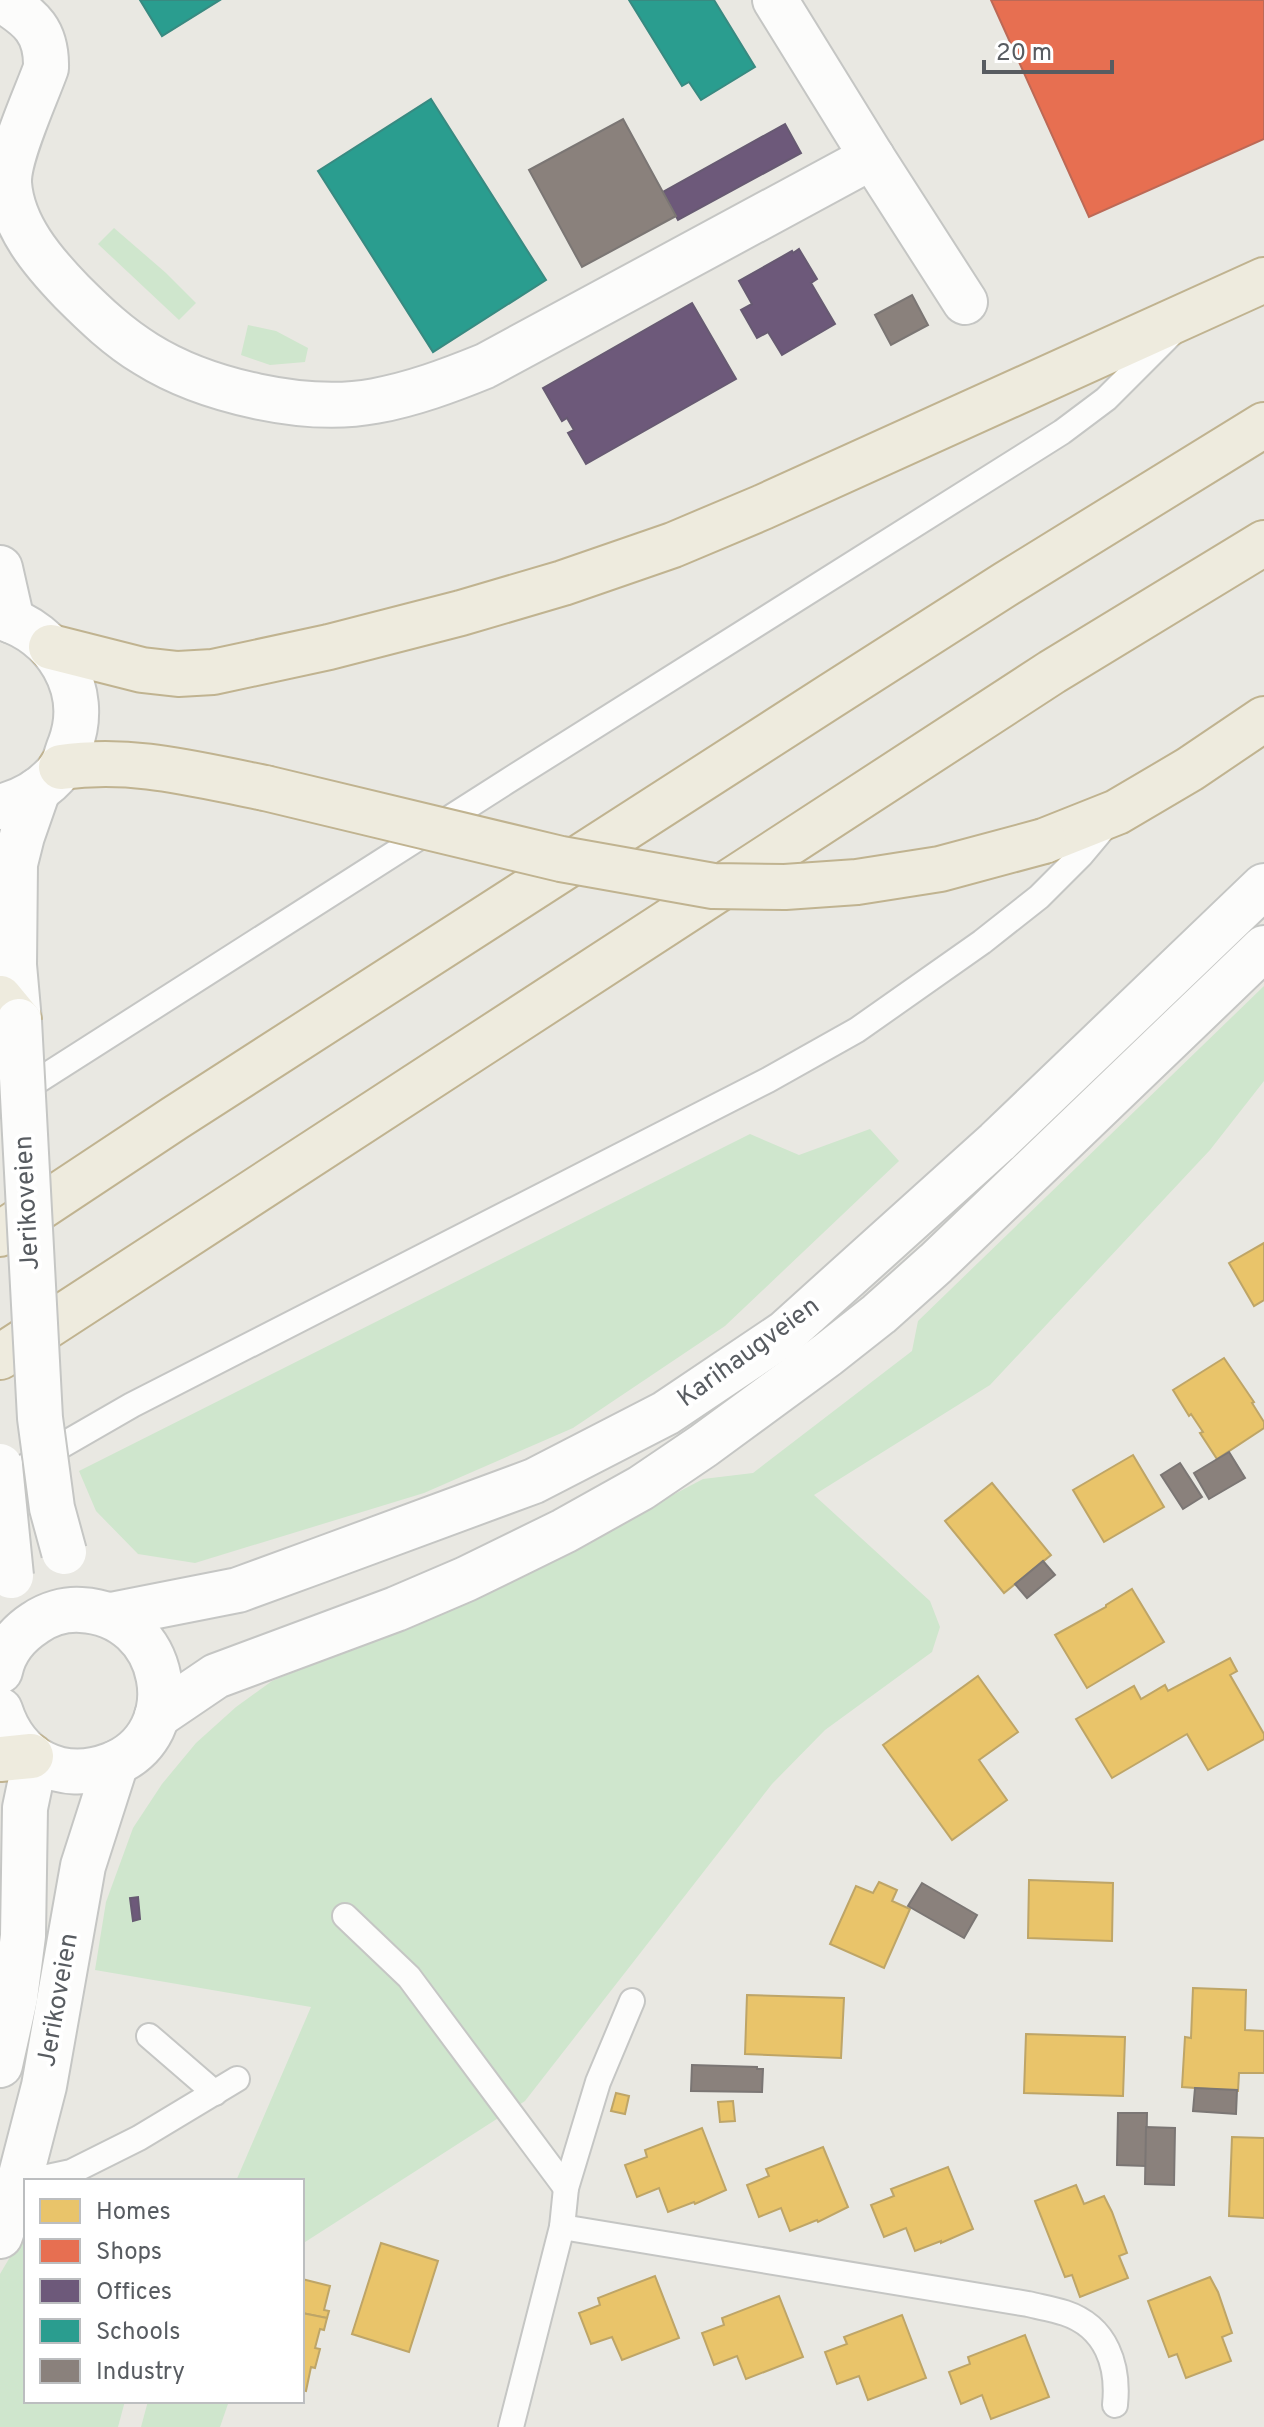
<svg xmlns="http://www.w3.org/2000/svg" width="1264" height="2427" font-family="Overpass,sans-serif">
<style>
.green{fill:#cfe6cd}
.homes{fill:#e9c46a;stroke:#bea567;stroke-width:2}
.shops{fill:#e76f51;stroke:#bc6956;stroke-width:2}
.offices{fill:#6d597a;stroke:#675a72;stroke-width:2}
.schools{fill:#2a9d8f;stroke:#388a81;stroke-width:2}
.industry{fill:#8a817c;stroke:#7b7674;stroke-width:2}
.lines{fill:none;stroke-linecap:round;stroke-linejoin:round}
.service-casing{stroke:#c5c6c4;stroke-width:28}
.minor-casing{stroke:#c5c6c4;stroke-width:48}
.tertiary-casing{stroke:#c5c6c4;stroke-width:48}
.secondary-casing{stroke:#c5c6c4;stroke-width:48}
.motorway-casing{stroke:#c0b390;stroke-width:48}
.service{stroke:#fcfcfb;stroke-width:24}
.minor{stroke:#fcfcfb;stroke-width:44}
.tertiary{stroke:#fcfcfb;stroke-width:44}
.secondary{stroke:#fcfcfb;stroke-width:44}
.motorway{stroke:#eeebde;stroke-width:44}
.secondary-bridge-casing{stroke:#c5c6c4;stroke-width:48;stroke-linecap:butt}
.motorway-bridge-casing{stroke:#c0b390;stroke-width:48;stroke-linecap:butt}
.secondary-bridge{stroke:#fcfcfb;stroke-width:44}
.motorway-bridge{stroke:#eeebde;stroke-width:44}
.labels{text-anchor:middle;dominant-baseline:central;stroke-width:8;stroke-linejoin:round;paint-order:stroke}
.street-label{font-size:26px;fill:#585c61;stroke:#fff}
</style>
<rect width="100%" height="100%" fill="#e9e8e2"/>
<g class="green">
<polygon points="114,228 166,273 196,303 179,320 98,244"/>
<polygon points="248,325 276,331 308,348 305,362 270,365 241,355"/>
<polygon points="1264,986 1264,1081 1210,1150 990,1385 814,1495 930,1601 940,1627 932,1652 825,1730 772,1784 525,2101 302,2244 302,2181 236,2181 311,2007 95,1970 106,1902 133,1828 162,1784 196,1743 236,1707 272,1681 478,1598 703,1479 753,1473 912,1351 918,1321"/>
<polygon points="870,1129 899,1161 725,1326 573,1428 424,1493 195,1563 138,1554 96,1511 79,1471 750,1134 799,1155"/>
<polygon points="26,2230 26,2401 125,2401 118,2427 0,2427 0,2274"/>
<polygon points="148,2401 229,2401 220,2427 141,2427"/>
</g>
<g class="homes">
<polygon points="1264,1243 1264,1300 1254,1306 1229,1263"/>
<polygon points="1224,1358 1254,1402 1252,1403 1264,1422 1264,1428 1217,1459 1200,1433 1203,1432 1191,1414 1189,1416 1173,1390"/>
<polygon points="1133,1455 1164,1507 1104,1542 1073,1490"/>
<polygon points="992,1483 1051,1555 1004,1593 945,1521"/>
<polygon points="1132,1589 1164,1642 1087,1688 1055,1635 1106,1607 1106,1605"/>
<polygon points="1230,1658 1237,1671 1230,1675 1264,1734 1264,1739 1208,1770 1187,1734 1112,1778 1076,1719 1134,1686 1141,1699 1165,1685 1168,1691"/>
<polygon points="978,1676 1018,1732 979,1760 1007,1800 952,1840 883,1745"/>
<polygon points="1029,1880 1113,1883 1112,1941 1028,1938"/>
<polygon points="879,1882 897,1890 892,1901 910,1909 884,1968 830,1944 856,1886 873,1893"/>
<polygon points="1193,1988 1246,1990 1245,2030 1264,2031 1264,2073 1239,2073 1238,2091 1182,2087 1185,2037 1191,2038"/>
<polygon points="747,1995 844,1998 841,2058 745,2054"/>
<polygon points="1026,2034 1125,2037 1123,2096 1024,2093"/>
<polygon points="616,2093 629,2096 625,2114 611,2111"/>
<polygon points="733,2101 735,2121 720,2122 718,2102"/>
<polygon points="702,2128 726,2190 695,2204 694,2202 668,2212 659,2188 637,2197 625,2165 647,2157 645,2150"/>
<polygon points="1232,2137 1264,2138 1264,2218 1229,2216"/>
<polygon points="823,2147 848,2207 818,2222 817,2220 790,2231 781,2208 759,2217 747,2185 769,2176 766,2169"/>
<polygon points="948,2167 973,2229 941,2243 941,2241 915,2251 906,2228 884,2237 871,2205 894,2196 891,2189"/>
<polygon points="1076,2185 1084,2204 1104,2196 1112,2212 1127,2253 1119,2256 1128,2278 1080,2297 1072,2275 1065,2277 1035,2201"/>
<polygon points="381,2243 438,2261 409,2352 352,2334"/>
<polygon points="655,2276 679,2338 622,2360 612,2337 591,2344 579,2313 600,2305 598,2298"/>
<polygon points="1210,2277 1218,2292 1232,2333 1222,2337 1231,2361 1186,2378 1177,2354 1169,2357 1148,2301"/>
<polygon points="302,2279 330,2286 324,2310 329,2311 327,2318 302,2313"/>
<polygon points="779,2296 803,2357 746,2379 737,2356 714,2365 702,2333 724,2325 722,2318"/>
<polygon points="302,2313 327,2318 324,2330 320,2329 315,2348 320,2349 315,2368 311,2367 306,2391 302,2390"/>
<polygon points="902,2315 926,2378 868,2400 859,2376 837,2384 825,2352 847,2344 844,2337"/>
<polygon points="1025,2335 1049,2397 991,2419 982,2395 961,2404 949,2372 970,2364 968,2357"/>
</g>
<polygon class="shops" points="991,0 1264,0 1264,139 1089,217"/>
<g class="offices">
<polygon points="785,124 801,153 678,220 663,192"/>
<polygon points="799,249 817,279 811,283 835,324 782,355 768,332 757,338 741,310 752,304 739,281 792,251 793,253"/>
<polygon points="692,303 736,379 586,464 568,433 574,430 567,418 562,421 543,388"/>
<polygon points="138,1897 140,1919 133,1921 130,1898"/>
</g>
<g class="schools">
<polygon points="140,0 220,0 162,36"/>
<polygon points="629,0 714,0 755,67 701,100 689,82 682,86"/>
<polygon points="431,99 546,280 433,352 318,171"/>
</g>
<g class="industry">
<polygon points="623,119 676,216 582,267 529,170"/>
<polygon points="912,295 928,325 891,345 875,315"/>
<polygon points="1229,1452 1245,1478 1209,1499 1194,1473"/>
<polygon points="1180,1463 1202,1497 1183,1509 1161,1475"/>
<polygon points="1043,1561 1055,1575 1027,1598 1015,1584"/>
<polygon points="922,1883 977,1915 964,1938 908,1906"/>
<polygon points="692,2065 757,2067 757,2069 763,2069 762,2092 691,2091"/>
<polygon points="1195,2088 1237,2090 1236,2114 1193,2111"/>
<polygon points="1118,2113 1147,2113 1146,2166 1117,2165"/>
<polygon points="1146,2127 1175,2128 1174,2185 1145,2184"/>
</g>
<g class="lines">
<g class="service-casing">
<g id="service">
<polyline points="0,1105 506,782 1062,432 1106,399 1171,334"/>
<polyline points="0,1481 132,1405 768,1080 857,1030 982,942 1039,897 1081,855 1107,824"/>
<polyline points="345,1916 409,1977 566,2188"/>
<polyline points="149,2036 215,2093"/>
<polyline points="21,2175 43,2178 71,2172 139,2138 237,2079"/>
<path d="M562 2227 1028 2304C1040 2307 1053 2309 1065 2313 1107 2327 1119 2366 1115 2405"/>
<polyline points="511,2427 562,2227 566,2188 598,2082 632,2001"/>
</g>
</g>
<g class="minor-casing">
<g id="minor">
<path d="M2 0C31 18 47 31 46 68 36 96 8 156 9 183 12 226 43 262 72 292 95 315 118 337 146 354 205 391 306 414 375 401 413 394 448 381 485 366L872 157"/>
<polyline points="775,0 872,157 965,302"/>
</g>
</g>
<g class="tertiary-casing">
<g id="tertiary">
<polyline points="0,568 12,621"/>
<polyline points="0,2065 15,1998 23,1936 25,1808 35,1760"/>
<polyline points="0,2236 21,2175 44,2086 83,1866 116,1763"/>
</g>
</g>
<g class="secondary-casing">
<g id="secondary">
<path d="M0 617C56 632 91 690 70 745 67 752 65 762 61 768 46 788 23 801 0 807"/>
<polyline points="19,1021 14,965 15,864 22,836 38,790"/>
<polyline points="111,1615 238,1590 320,1560 534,1481 666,1413 785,1333 997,1142 1264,886"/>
<path d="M0 1671C4 1651 18 1634 35 1623 48 1614 65 1609 81 1610 168 1614 191 1734 111 1765 61 1784 16 1760 0 1710"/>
<polyline points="157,1716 216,1676 396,1609 466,1579 564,1531 641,1488 703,1446 827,1355 879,1314 936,1263 1264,948"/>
</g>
</g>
<g class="motorway-casing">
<g id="motorway">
<polyline points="51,647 142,670 178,674 213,672 329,647 461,613 563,583 673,545 763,507 1264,280"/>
<path d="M61 767C134 757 194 774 265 788"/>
<polyline points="1044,841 1117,812 1190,769 1264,719"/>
<polyline points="0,998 19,1021"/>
<polyline points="0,1234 175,1118 829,697 1006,584 1264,425"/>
<polyline points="0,1357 1052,672 1264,543"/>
<polyline points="0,1759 31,1756"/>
</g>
</g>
<use href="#service" class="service"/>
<use href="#minor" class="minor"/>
<use href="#tertiary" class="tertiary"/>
<use href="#secondary" class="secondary"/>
<use href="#motorway" class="motorway"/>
<g class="secondary-bridge-casing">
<g id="secondary-bridge">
<polyline points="19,1021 40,1418 52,1508 64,1552"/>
<polyline points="0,1466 11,1576"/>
</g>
</g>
<g class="motorway-bridge-casing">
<polyline id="motorway-bridge" points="265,788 561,859 713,886 785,887 857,882 940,869 1044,841"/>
</g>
<use href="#secondary-bridge" class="secondary-bridge"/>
<use href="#motorway-bridge" class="motorway-bridge"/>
</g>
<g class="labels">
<g class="street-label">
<text transform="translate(28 1203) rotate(-93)">Jerikoveien</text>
<text transform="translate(749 1353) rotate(-36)">Karihaugveien</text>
<text transform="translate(59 2000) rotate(-80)">Jerikoveien</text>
</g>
</g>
<rect x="24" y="2179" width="280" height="224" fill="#ffffff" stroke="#bcbec0" stroke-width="2"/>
<rect x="40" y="2199" width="40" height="24" fill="#e9c46a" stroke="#bcbec0" stroke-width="2"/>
<text x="96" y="2219" font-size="24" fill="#585c61">Homes</text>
<rect x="40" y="2239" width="40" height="24" fill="#e76f51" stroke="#bcbec0" stroke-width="2"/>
<text x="96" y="2259" font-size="24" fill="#585c61">Shops</text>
<rect x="40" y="2279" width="40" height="24" fill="#6d597a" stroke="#bcbec0" stroke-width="2"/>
<text x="96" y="2299" font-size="24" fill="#585c61">Offices</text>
<rect x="40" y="2319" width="40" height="24" fill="#2a9d8f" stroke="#bcbec0" stroke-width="2"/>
<text x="96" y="2339" font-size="24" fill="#585c61">Schools</text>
<rect x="40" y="2359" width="40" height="24" fill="#8a817c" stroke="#bcbec0" stroke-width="2"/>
<text x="96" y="2379" font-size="24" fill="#585c61">Industry</text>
<path d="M984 60v12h128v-12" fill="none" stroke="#585c61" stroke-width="4"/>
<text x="996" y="60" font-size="24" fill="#585c61" stroke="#ffffff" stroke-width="6" paint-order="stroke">20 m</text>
</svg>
